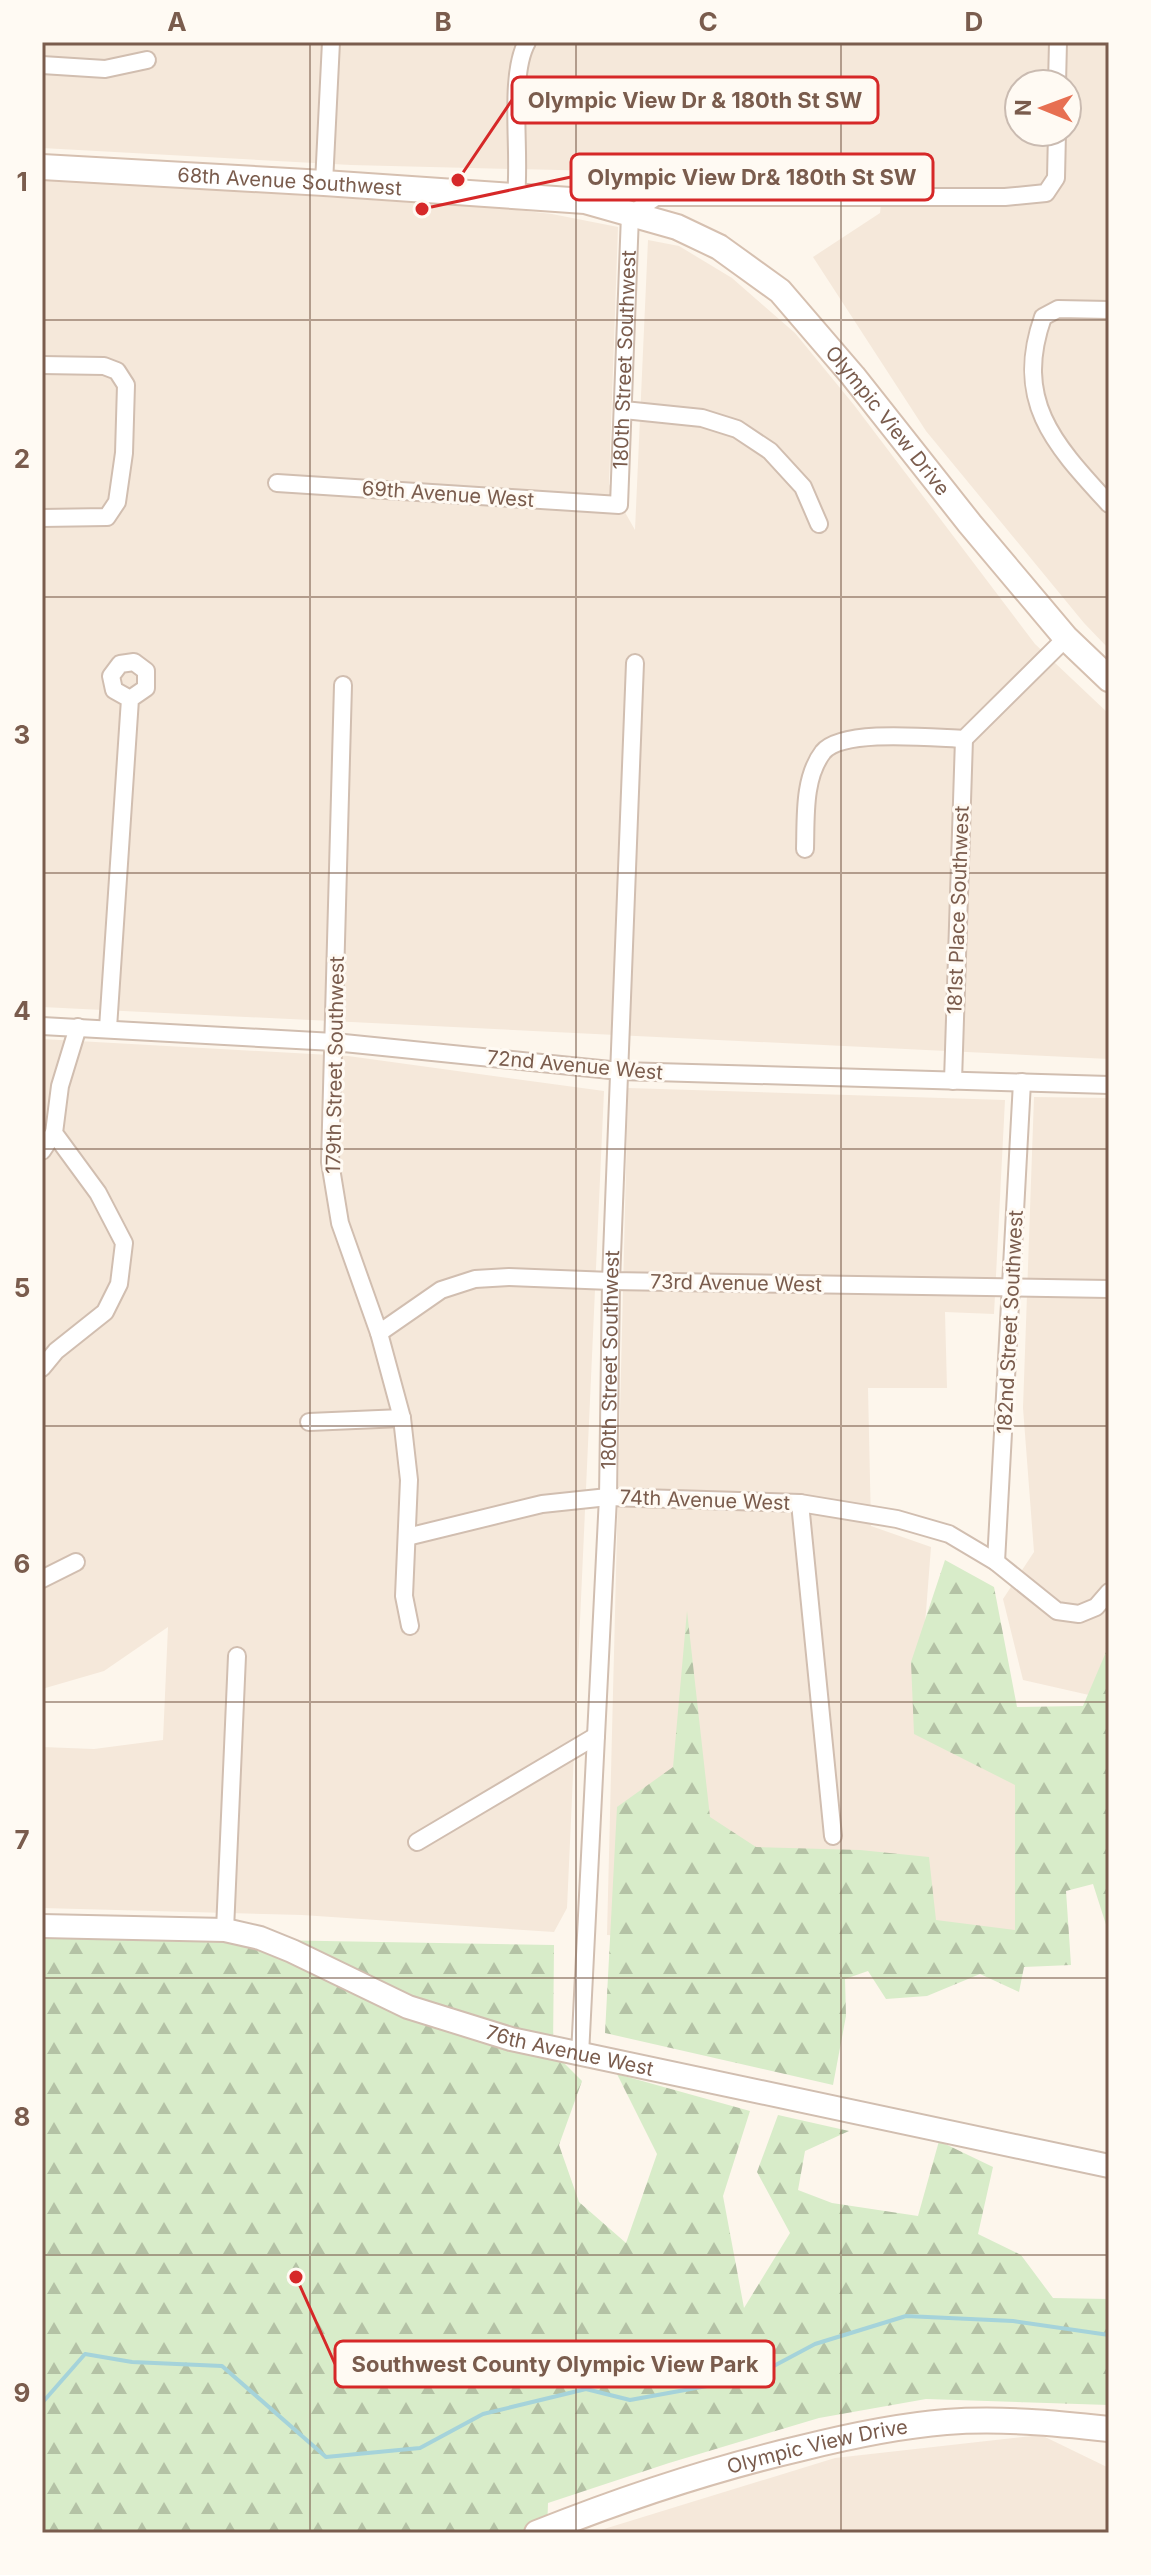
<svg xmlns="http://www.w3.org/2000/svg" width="1151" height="2575" font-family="Inter,sans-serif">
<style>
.residential{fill:#f5e8da;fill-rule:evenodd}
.forest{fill:url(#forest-firs)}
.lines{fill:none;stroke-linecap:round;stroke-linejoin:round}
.stream{stroke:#a5d3da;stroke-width:4}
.minor-casing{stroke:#d1beb0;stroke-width:20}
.tertiary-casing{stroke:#d1beb0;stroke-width:26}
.secondary-casing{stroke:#d6c0b0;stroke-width:28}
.minor{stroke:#fff;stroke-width:16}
.tertiary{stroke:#fff;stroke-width:22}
.secondary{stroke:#fff;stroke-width:24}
.grid{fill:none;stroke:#7a5c4d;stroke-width:2;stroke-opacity:0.55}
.labels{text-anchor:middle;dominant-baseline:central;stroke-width:6;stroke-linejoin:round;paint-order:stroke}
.street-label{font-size:20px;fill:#7a5c4d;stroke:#fffaf3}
.leader{fill:none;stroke:#d62828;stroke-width:3}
.callout-dot{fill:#d62828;stroke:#fffaf3;stroke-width:3}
.callout{fill:#fffaf3;stroke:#d62828;stroke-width:3}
.callout-label{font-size:22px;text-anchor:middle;font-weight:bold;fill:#7a5c4d}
.neatline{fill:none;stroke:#7a5c4d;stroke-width:3}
.grid-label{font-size:26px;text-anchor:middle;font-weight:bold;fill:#7a5c4d}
</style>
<defs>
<pattern id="forest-firs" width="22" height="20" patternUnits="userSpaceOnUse" patternTransform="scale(2)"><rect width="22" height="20" fill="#d8ecc9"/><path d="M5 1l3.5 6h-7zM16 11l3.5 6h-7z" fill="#b4c2a5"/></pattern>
</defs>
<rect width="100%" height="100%" fill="#fdf6ec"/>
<g class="residential">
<path d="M42 42H1109V649L1084 623 926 431 813 257 880 213 884 178 351 165 42 148ZM1019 84H1067V132H1019Z"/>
<polygon points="42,179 498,208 552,214 618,227 609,484 635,530 648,240 679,246 732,278 795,333 854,405 1035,644 1109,714 1109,1059 42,1007"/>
<polygon points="42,1039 348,1056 604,1091 567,1908 554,1932 302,1915 42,1908 42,1747 94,1749 163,1740 168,1627 104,1671 42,1689"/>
<polygon points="628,1088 1005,1100 994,1314 945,1312 947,1388 868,1388 871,1526 931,1547 917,1728 1034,1775 1028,1938 667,1938 607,1935"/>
<polygon points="1034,1097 1109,1098 1109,1721 1089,1695 1023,1680 1003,1599 1034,1552 1023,1408"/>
<polygon points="1041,2435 1109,2468 1109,2533 591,2533 835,2458"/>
</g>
<g class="forest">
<polygon points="945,1560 994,1587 1017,1707 1083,1706 1109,1645 1109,1934 1093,1884 1066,1891 1071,1965 1024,1967 1019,1992 980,1974 927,1996 886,1999 868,1971 845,1979 846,2016 833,2085 605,2033 617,1807 673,1767 687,1611 710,1817 756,1847 860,1850 929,1857 936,1920 1015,1930 1015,1785 914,1734 911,1662"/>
<polygon points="42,1936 554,1945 553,2052 582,2081 559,2145 579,2202 626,2243 657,2154 617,2074 750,2111 723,2196 744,2308 790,2233 757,2172 778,2115 849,2131 805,2151 798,2190 832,2203 918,2216 939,2141 993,2167 978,2234 1021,2255 1053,2298 1109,2299 1109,2405 926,2399 819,2418 669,2463 548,2503 547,2533 42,2533"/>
</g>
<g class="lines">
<polyline class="stream" points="42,2403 85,2354 132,2362 222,2366 326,2457 420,2448 483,2414 586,2389 630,2400 751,2378 815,2344 906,2316 1013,2321 1109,2335"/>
<g class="minor-casing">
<g id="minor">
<polyline points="42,65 105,69 147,60"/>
<polyline points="1057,84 1058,42"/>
<polyline points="324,183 331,42"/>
<path d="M516 195C521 154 508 76 527 42"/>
<path d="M1109 310 1058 309 1043 317C1013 402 1055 445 1109 504"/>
<polyline points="42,365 104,366 117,371 126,385 124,453 117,502 107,517 42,518"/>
<polyline points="624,410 702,418 737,429 770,451 803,487 819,524"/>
<path id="s1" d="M277 483 619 505 630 215 656 197H1005L1046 193 1056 178 1057 132"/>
<polyline points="343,685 330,1162 340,1223 379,1333 402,1418 409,1480 404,1596 410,1626"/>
<path d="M805 849C806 818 803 778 823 752 843 728 934 738 964 739L1066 638"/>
<polyline points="42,1026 334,1042 620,1071 1109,1085"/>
<polyline points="108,1028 130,699 146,688 146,671 134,662 120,664 111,676 114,690 130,699"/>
<polyline points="953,1081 964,739"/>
<polyline points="42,1151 54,1133"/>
<polyline points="379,1333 441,1290 475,1279 509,1277 611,1281 1109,1289"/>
<polyline points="42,1368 56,1351 105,1312 119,1284 124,1243 98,1193 54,1133 60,1086 78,1027"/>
<polyline points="309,1422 402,1418"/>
<polyline points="800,1503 833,1836"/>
<polyline points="407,1537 542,1504 608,1497 800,1503 897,1519 949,1534 996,1562 1057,1611 1079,1614 1096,1607 1109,1592"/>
<polyline points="996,1562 1022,1082"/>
<polyline points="42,1579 76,1562"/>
<polyline points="417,1842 596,1736"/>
<polyline points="225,1930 237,1656"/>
<path id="s2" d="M580 2055 608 1497 611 1281 635 663"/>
</g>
</g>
<g class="tertiary-casing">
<g id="tertiary">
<path id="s3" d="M42 1926 225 1930 260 1938 292 1951 408 2007 511 2039 1109 2166"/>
</g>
</g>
<g class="secondary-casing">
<g id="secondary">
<path id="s4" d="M42 167 324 183 585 201 677 227 719 247 780 291 853 376 970 524 1066 638 1109 679"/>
<path id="s5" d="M537 2533C627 2497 708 2470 802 2448 850 2436 897 2426 946 2422 1000 2418 1054 2423 1109 2429"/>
</g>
</g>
<use href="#minor" class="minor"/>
<use href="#tertiary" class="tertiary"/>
<use href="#secondary" class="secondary"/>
</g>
<path class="grid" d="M310 42V2533M576 42V2533M841 42V2533M42 320H1109M42 597H1109M42 873H1109M42 1149H1109M42 1426H1109M42 1702H1109M42 1978H1109M42 2255H1109"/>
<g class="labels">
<g class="street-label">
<text stroke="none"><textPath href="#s4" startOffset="248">68th Avenue Southwest</textPath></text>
<text stroke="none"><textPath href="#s1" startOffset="488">180th Street Southwest</textPath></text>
<text stroke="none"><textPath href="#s4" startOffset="930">Olympic View Drive</textPath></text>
<text transform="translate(448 494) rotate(4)">69th Avenue West</text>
<text transform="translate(958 910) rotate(-88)">181st Place Southwest</text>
<text transform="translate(335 1065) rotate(-89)">179th Street Southwest</text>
<text transform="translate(575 1065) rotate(5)">72nd Avenue West</text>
<text transform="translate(736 1283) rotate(1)">73rd Avenue West</text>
<text transform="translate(1010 1322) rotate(-87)">182nd Street Southwest</text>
<text stroke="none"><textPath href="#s2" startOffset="696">180th Street Southwest</textPath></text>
<text transform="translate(705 1500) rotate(2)">74th Avenue West</text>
<text stroke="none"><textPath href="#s3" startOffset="550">76th Avenue West</textPath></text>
<text stroke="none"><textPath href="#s5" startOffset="294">Olympic View Drive</textPath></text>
</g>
</g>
<path class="leader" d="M458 180L512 100M422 209L571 177M296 2277L335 2364"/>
<g class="callout-dot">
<circle cx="458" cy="180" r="8"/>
<circle cx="422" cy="209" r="8"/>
<circle cx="296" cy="2277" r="8"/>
</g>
<g class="callout">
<rect x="512" y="77" width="366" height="46" rx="8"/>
<rect x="571" y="154" width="362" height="46" rx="8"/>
<rect x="335" y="2341" width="439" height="46" rx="8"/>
</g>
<g class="callout-label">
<text x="695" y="108">Olympic View Dr &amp; 180th St SW</text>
<text x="752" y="185">Olympic View Dr&amp; 180th St SW</text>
<text x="555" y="2372">Southwest County Olympic View Park</text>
</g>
<rect width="1151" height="2575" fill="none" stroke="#fffaf3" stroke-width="88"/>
<g transform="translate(1043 108) rotate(271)"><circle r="38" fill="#fffaf3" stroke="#cabbb1" stroke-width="2"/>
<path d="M0-6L14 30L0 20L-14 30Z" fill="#e76f51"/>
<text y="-12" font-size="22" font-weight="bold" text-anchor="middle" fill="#7a5c4d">N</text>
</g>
<rect x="44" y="44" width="1063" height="2487" class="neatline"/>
<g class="grid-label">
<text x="177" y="31">A</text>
<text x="443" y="31">B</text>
<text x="708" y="31">C</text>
<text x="974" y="31">D</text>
<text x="22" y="191">1</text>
<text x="22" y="468">2</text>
<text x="22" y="744">3</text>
<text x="22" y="1020">4</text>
<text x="22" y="1297">5</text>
<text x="22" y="1573">6</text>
<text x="22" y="1849">7</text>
<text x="22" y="2126">8</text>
<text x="22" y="2402">9</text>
</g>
</svg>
